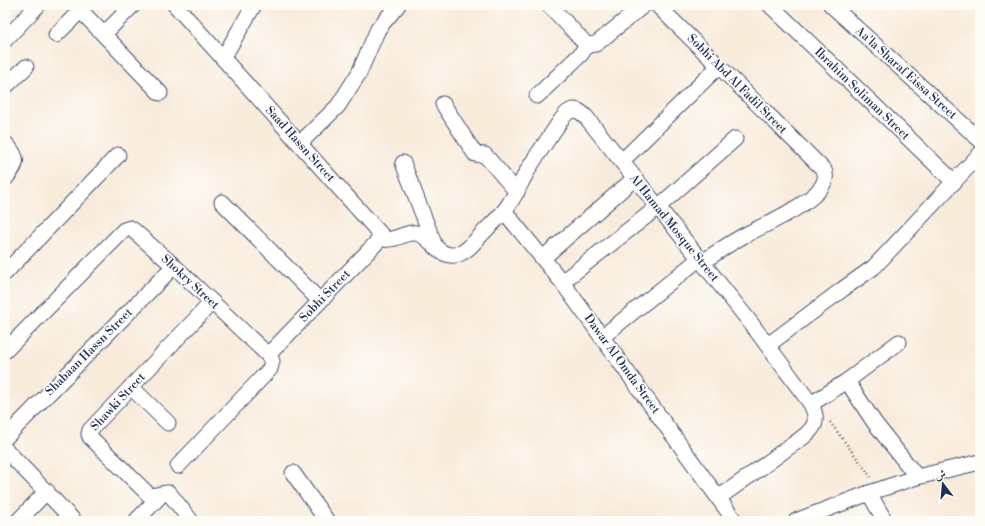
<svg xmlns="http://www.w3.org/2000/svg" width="985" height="526" font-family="'Libre Bodoni',Amiri,serif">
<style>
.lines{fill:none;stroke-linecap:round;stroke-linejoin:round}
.minor-casing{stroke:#3c4b71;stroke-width:17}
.path{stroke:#3c4b71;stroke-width:2.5;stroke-dasharray:1 3;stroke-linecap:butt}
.minor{stroke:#fff;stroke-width:15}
.labels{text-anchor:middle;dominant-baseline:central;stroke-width:3.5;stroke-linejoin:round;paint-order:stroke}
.street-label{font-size:12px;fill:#1b2f5e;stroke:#fdfcf7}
</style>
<rect width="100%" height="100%" fill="#fdfcf7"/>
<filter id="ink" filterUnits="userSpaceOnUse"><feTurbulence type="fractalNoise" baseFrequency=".025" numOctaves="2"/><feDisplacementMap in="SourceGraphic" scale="8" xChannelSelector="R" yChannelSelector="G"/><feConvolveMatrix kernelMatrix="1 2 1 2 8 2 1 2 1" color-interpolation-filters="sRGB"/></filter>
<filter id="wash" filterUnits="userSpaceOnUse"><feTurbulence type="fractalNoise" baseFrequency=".012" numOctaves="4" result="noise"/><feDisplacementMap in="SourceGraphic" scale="16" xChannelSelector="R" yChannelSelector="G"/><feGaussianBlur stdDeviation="0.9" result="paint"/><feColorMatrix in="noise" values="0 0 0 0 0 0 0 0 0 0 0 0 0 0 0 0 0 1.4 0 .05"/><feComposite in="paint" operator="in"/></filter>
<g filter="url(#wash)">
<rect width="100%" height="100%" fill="#f9ebda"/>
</g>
<g filter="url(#ink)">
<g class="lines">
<g class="minor-casing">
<g id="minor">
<path d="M175 5 385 239C398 241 408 229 420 234 434 241 440 260 459 254 468 251 475 241 482 234 489 226 498 219 505 210 515 197 521 182 529 168 537 155 546 142 555 129 559 123 564 114 570 111 577 108 582 113 586 117L750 322 811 404C814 411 817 417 814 425 809 435 796 442 786 449 764 466 741 482 718 498"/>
<polyline points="549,5 587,45"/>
<path d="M657 5 824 170C836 196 761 226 743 236 729 244 715 253 702 263"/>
<polyline points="770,5 954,182"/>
<polyline points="831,5 980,140"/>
<polyline points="104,34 133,5"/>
<polyline points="56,35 78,13 83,13 160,93"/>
<polyline points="5,40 38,5"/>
<polyline points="587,45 596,44 644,5"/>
<polyline points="223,58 254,5"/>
<polyline points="5,87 26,67"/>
<polyline points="537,96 581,54 587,45"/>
<polyline points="443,104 475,154 485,155 517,192"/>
<path d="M5 143C20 158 18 164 5 179"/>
<polyline points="300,143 338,106 359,73 378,29 398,5"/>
<polyline points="622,161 719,66"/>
<polyline points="403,163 435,246"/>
<polyline points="222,202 320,301"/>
<polyline points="504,211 562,282 735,521"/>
<polyline points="543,258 635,178"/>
<polyline points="5,273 118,155"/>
<polyline points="562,282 658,207 735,139"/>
<polyline points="602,337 699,259"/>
<polyline points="768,345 843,289 874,267 980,154"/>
<polyline points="5,351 124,230 130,228 133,230 174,266 268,355 272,361 270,369 178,466"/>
<polyline points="268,355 382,237"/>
<polyline points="847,381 874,422 917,477"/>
<polyline points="131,387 168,423"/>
<polyline points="811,404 847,381 899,342"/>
<polyline points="5,438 174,266"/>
<polyline points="5,449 74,521"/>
<polyline points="293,473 327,521"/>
<polyline points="869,493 885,521"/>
<polyline points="18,521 47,491"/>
<polyline points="136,521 162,494"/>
<path d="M191 521 169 493C162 492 157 497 149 495L90 437 89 434 90 430 212 302"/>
<polyline points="796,521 869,493 917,477 980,462"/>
</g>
</g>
<polyline class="path" points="830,422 871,477"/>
<use href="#minor" class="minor"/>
</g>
</g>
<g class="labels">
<g class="street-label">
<text transform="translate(906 73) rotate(42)">Aa'la Sharaf Eissa Street</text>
<text transform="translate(737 84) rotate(45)">Sobhi Abd Al Fadil Street</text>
<text transform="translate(862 94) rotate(44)">Ibrahim Soliman Street</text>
<text transform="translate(300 144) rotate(48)">Saad Hassn Street</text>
<text transform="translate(674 228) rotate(51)">Al Hamad Mosque Street</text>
<text transform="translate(190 282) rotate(43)">Shokry Street</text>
<text transform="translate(325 296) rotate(-46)">Sobhi Street</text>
<text transform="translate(89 352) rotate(-45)">Shabaan Hassn Street</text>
<text transform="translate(622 364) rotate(54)">Dawar Al Omda Street</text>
<text transform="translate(118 402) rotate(-47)">Shawki Street</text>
</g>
</g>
<rect width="985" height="526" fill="none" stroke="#fdfcf7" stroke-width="20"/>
<g transform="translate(943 484) rotate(344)" stroke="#fdfcf7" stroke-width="3" paint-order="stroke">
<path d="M0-3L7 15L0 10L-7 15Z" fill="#1b2f5e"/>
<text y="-6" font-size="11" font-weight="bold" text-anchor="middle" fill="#1b2f5e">ش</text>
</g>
</svg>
